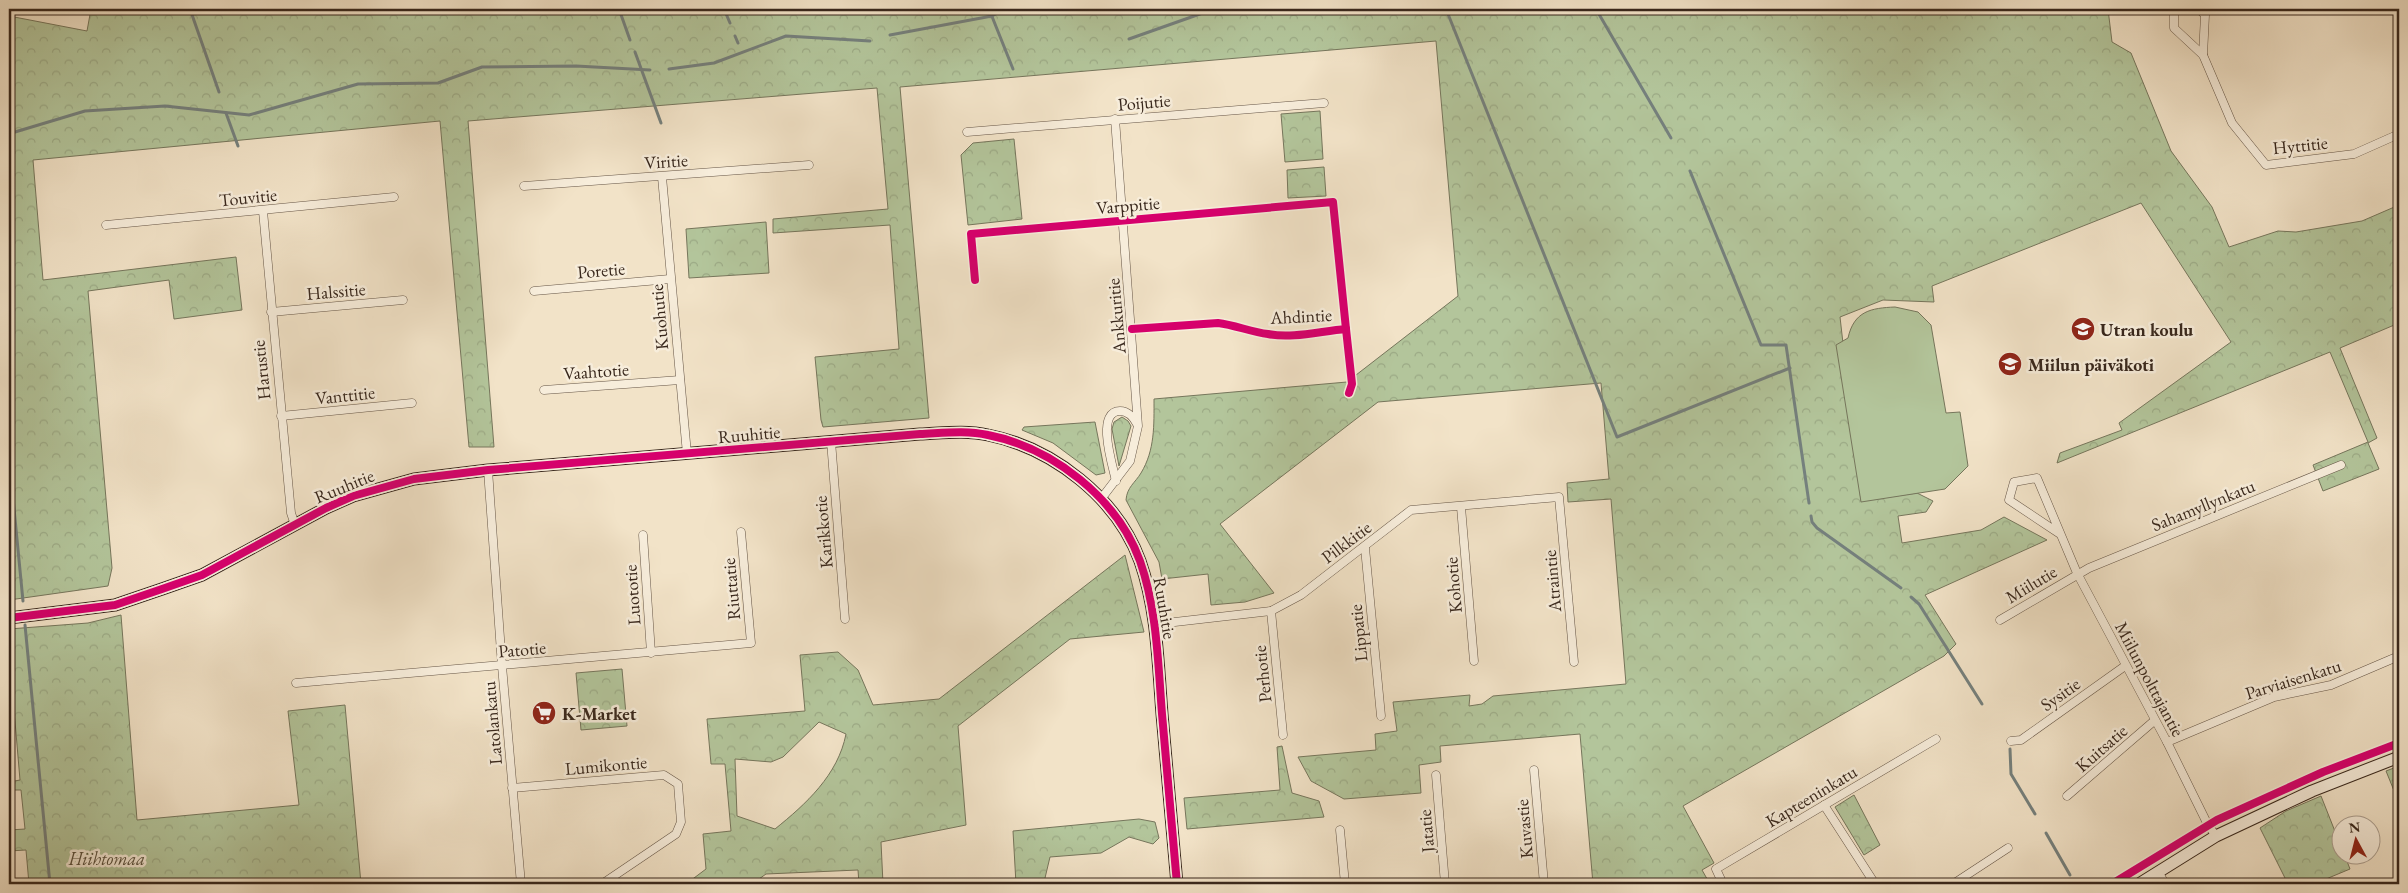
<svg xmlns="http://www.w3.org/2000/svg" width="2408" height="893" font-family="'EB Garamond',serif">
<style>
.forest{fill:url(#forest-crowns);stroke:#76765c;fill-rule:evenodd}
.pitch{fill:#b3c59b;stroke:#76765c}
.lines{fill:none;stroke-linecap:round;stroke-linejoin:round}
.stream{stroke:#75807d;stroke-width:3}
.street-casing{stroke:#665647;stroke-width:9}
.secondary-casing{stroke:#38271c;stroke-width:13}
.street{stroke:#f7eddb;stroke-width:8}
.secondary{stroke:#f7eddb;stroke-width:11}
.cycleway-casing{stroke:#f7eddb;stroke-width:11}
.cycleway{stroke:#d6006c;stroke-width:8}
.labels{text-anchor:middle;dominant-baseline:central;stroke-width:5;stroke-linejoin:round;paint-order:stroke}
.street-label{font-size:18px;fill:#38271c;stroke:#f7eddb}
.poi-label{font-size:18px;font-weight:bold;fill:#38271c;stroke:#f7eddb;text-anchor:start}
.park-label{font-size:18px;font-style:italic;fill:#574e3c;stroke:#f7eddb}
</style>
<defs>
<pattern id="forest-crowns" width="20" height="18" patternUnits="userSpaceOnUse" patternTransform="scale(1.25)"><rect width="20" height="18" fill="#b3c59b"/><path d="M2 6a3 3 0 1 1 6 0M12 15a3 3 0 1 1 6 0" fill="none" stroke="#9ba985"/></pattern>
</defs>
<rect width="100%" height="100%" fill="#f2e3c8"/>
<filter id="stains"><feTurbulence type="fractalNoise" baseFrequency=".004" numOctaves="4"/><feColorMatrix values="0 0 0 0 .2 0 0 0 0 .09 0 0 0 0 .02 0 0 0 .5 -.17"/></filter>
<radialGradient id="worn" r=".72"><stop offset=".6" stop-color="#630" stop-opacity="0"/><stop offset="1" stop-color="#630" stop-opacity=".3"/></radialGradient>
<g class="forest">
<path d="M91 9H2108L2112 42 2131 53 2171 151 2212 207 2229 247 2278 231 2296 232 2362 221 2399 205V323L2340 348 2377 438 2368 443 2379 469 2323 491 2313 465 2368 442 2330 352 2057 463 2060 453 2122 430 2119 423 2231 342 2141 203 1932 286 1934 302 1883 300 1840 317 1861 501 1917 493 1933 501 1926 512 1898 516 1902 543 1981 530 2004 517 2047 540 1925 595 1956 644 1944 656 1683 806 1714 863 1702 870 1710 884H1593L1580 734 1440 746 1441 762 1419 765 1421 793 1344 799 1311 781 1298 757 1376 750 1375 734 1397 731 1393 702 1470 695 1469 706 1482 704 1493 696 1626 684 1611 499 1568 502 1567 483 1609 479 1601 383 1378 402 1220 524 1274 593 1245 602 1211 605 1208 574 1162 579 1159 562 1126 500C1127 487 1135 483 1141 473 1155 450 1154 425 1154 399L1347 382 1458 296 1436 41 900 87 929 418 823 427 821 420 815 357 899 349 890 225 773 233V219L888 209 877 88 468 121 494 447H469L440 121 33 160 43 280 236 257 242 310 174 319 169 280 88 291 112 568 108 586 9 600V16L87 31Z"/>
<polygon points="1320,111 1323,159 1285,162 1281,114"/>
<polygon points="1014,139 1022,219 968,225 961,155 973,143"/>
<polygon points="1324,167 1326,196 1288,198 1287,170"/>
<polygon points="766,222 769,273 689,278 686,229"/>
<polygon points="1122,417 1128,421 1131,426 1119,466 1112,429 1114,422"/>
<polygon points="1095,422 1105,473 1096,475 1053,443 1022,430 1024,427"/>
<path d="M1125 555 1144 632 1070 639 958 726 966 825 881 842 883 884H859L858 870 766 874 752 884H686L706 869 703 834 731 831 725 764H711L707 719 805 711 800 655 838 652 858 670 873 705 939 699ZM819 722 846 734C838 775 806 804 775 829L737 816 735 759 771 762 783 757Z"/>
<polygon points="121,615 137,820 299,805 288,711 345,705 361,884 29,884 26,850 9,851 9,830 25,829 21,790 9,790 9,782 20,780 12,686 9,685 9,677 12,676 9,629 88,623"/>
<polygon points="622,669 627,726 581,730 576,673"/>
<polygon points="1282,746 1292,793 1319,801 1324,817 1187,829 1184,798 1280,790 1277,747"/>
<polygon points="2399,766 2399,803 2386,771"/>
<polygon points="1854,795 1880,845 1864,855 1835,807"/>
<polygon points="2321,796 2340,844 2340,856 2345,856 2350,869 2314,884 2288,884 2260,828 2286,811"/>
<polygon points="1139,819 1155,822 1159,838 1153,844 1129,837 1101,853 1050,857 1045,878 1048,884 1016,884 1013,831"/>
</g>
<path class="pitch" d="M1895 307 1918 312 1931 325 1946 413 1960 412 1968 466 1945 489 1861 502 1836 345 1848 338C1854 311 1871 308 1895 307Z"/>
<g class="lines">
<g class="stream">
<polyline points="190,9 219,92"/>
<polyline points="619,9 630,40"/>
<polyline points="724,9 730,23"/>
<polyline points="989,9 1013,69"/>
<polyline points="1446,9 1617,437 1790,368"/>
<polyline points="1596,9 1671,138"/>
<polyline points="890,35 992,16 1004,9"/>
<polyline points="735,36 738,43"/>
<polyline points="1129,39 1214,9"/>
<polyline points="635,52 661,123"/>
<polyline points="669,69 714,63 786,36 870,41"/>
<polyline points="226,113 238,146"/>
<polyline points="15,132 85,111 165,106 249,115 358,84 438,83 482,67 576,66 650,70"/>
<polyline points="1690,171 1761,345 1786,345 1809,503"/>
<polyline points="9,457 23,601"/>
<polyline points="1811,516 1812,522 1817,528 1901,588"/>
<polyline points="1911,597 1919,604 1982,704"/>
<polyline points="25,625 50,884"/>
<polyline points="2010,749 2011,774 2035,814"/>
<polyline points="2046,833 2070,875"/>
</g>
<g class="street-casing">
<g id="street">
<polyline points="2174,9 2174,28 2203,55 2232,123 2266,165 2354,154 2399,134"/>
<polyline points="2199,9 2205,15 2203,55"/>
<polyline points="967,132 1324,103"/>
<polyline points="662,177 687,454"/>
<polyline points="524,186 809,165"/>
<polyline points="263,211 291,513 295,525"/>
<polyline points="106,225 394,197"/>
<path d="M975 280 971 234 1333 202 1346 329C1321 331 1292 339 1268 334 1251 332 1235 325 1218 323L1132 329"/>
<polyline points="534,291 670,279"/>
<polyline points="271,312 403,300"/>
<polyline points="544,390 680,380"/>
<polyline points="281,416 412,403"/>
<polyline points="831,441 845,619"/>
<polyline points="488,470 502,666 521,884"/>
<path d="M1116 481C1113 467 1095 411 1120 411 1128 411 1134 418 1137 424"/>
<polyline points="1101,499 1130,461 1138,426 1115,119"/>
<polyline points="1461,507 1474,661"/>
<polyline points="2060,534 2009,500 2014,482 2037,478 2077,573 2167,742 2208,825 2216,836"/>
<polyline points="643,535 651,653"/>
<polyline points="1365,548 1381,716"/>
<polyline points="1271,611 1283,735"/>
<polyline points="2000,620 2089,568 2341,465"/>
<polyline points="1155,627 1166,623 1271,611 1301,595 1411,510 1559,497 1574,662"/>
<polyline points="296,683 751,643 741,532"/>
<polyline points="2011,741 2021,740 2125,666"/>
<polyline points="2167,742 2274,697 2331,685 2399,656"/>
<polyline points="1534,770 1544,884"/>
<polyline points="1436,775 1445,884"/>
<polyline points="512,788 664,775 678,784 681,822 676,834 602,884"/>
<polyline points="2067,796 2154,721"/>
<polyline points="1824,805 1875,884"/>
<polyline points="1340,830 1345,884"/>
<polyline points="2159,873 2165,884"/>
<polyline points="1723,884 1716,869 1936,739"/>
<polyline points="1953,884 2008,848"/>
</g>
</g>
<g class="secondary-casing">
<g id="secondary">
<path d="M9 618 115 605 162 589 202 575 326 508 353 496 414 479 488 470 920 434C943 433 966 430 988 435 1053 448 1117 498 1140 561 1157 609 1158 663 1162 714 1167 771 1172 828 1177 884"/>
<polyline points="2139,884 2216,836 2312,791 2399,757"/>
</g>
</g>
<use href="#street" class="street"/>
<use href="#secondary" class="secondary"/>
<g class="cycleway-casing">
<g id="cycleway">
<path d="M975 280 971 234 1333 202 1346 329C1321 331 1292 339 1268 334 1251 332 1235 325 1218 323L1132 329"/>
<polyline points="1346,329 1352,384 1349,393"/>
<path d="M9 618 115 605 162 589 202 575 326 508 353 496 414 479 488 470 920 434C943 433 966 430 988 435 1053 448 1117 498 1140 561 1157 609 1158 663 1162 714 1167 771 1172 828 1177 884"/>
<polyline points="2112,884 2217,820 2323,772 2399,743"/>
</g>
</g>
<use href="#cycleway" class="cycleway"/>
</g>
<defs>
<g id="school-disc" transform="scale(1.25)"><circle r="9.5" fill="#8f2418" stroke="#f7eddb"/><path d="M0-5L7-2L0 1L-7-2ZM-4 1L0 2.5L4 1V4Q0 6-4 4Z" fill="#fff"/></g>
<g id="supermarket-disc" transform="scale(1.25)"><circle r="9.5" fill="#8f2418" stroke="#f7eddb"/><path d="M-6-5.5h2.5l.6 2H6L4.5 2H-2.5L-4.4-4H-6ZM-1.5 3.2a1.3 1.3 0 1 0 .1 0ZM3 3.2a1.3 1.3 0 1 0 .1 0Z" fill="#fff"/></g>
</defs>
<g fill-rule="evenodd">
<use href="#school-disc" x="2083" y="329"/>
<use href="#school-disc" x="2010" y="364"/>
<use href="#supermarket-disc" x="544" y="713"/>
</g>
<g class="labels">
<g class="street-label">
<text transform="translate(1144 102) rotate(-5)">Poijutie</text>
<text transform="translate(2300 145) rotate(-6)">Hyttitie</text>
<text transform="translate(666 161) rotate(-4)">Viritie</text>
<text transform="translate(248 197) rotate(-6)">Touvitie</text>
<text transform="translate(1128 205) rotate(-5)">Varppitie</text>
<text transform="translate(601 270) rotate(-5)">Poretie</text>
<text transform="translate(336 291) rotate(-5)">Halssitie</text>
<text transform="translate(1116 316) rotate(-95)">Ankkuritie</text>
<text transform="translate(1301 316) rotate(-3)">Ahdintie</text>
<text transform="translate(659 317) rotate(-95)">Kuohutie</text>
<text transform="translate(261 370) rotate(-96)">Harustie</text>
<text transform="translate(596 371) rotate(-4)">Vaahtotie</text>
<text transform="translate(345 395) rotate(-6)">Vanttitie</text>
<text transform="translate(749 434) rotate(-5)">Ruuhitie</text>
<text transform="translate(344 486) rotate(-22)">Ruuhitie</text>
<text transform="translate(2203 505) rotate(-22)">Sahamyllynkatu</text>
<text transform="translate(823 532) rotate(-95)">Karikkotie</text>
<text transform="translate(1346 542) rotate(-37)">Pilkkitie</text>
<text transform="translate(1552 581) rotate(-95)">Atraintie</text>
<text transform="translate(2031 584) rotate(-31)">Miilutie</text>
<text transform="translate(1453 585) rotate(-95)">Kohotie</text>
<text transform="translate(731 589) rotate(-95)">Riuttatie</text>
<text transform="translate(632 595) rotate(-94)">Luototie</text>
<text transform="translate(1165 608) rotate(80)">Ruuhitie</text>
<text transform="translate(1358 633) rotate(-96)">Lippatie</text>
<text transform="translate(522 649) rotate(-5)">Patotie</text>
<text transform="translate(1262 674) rotate(-96)">Perhotie</text>
<text transform="translate(2150 679) rotate(62)">Miilunpolttajantie</text>
<text transform="translate(2293 679) rotate(-17)">Parviaisenkatu</text>
<text transform="translate(2060 694) rotate(-35)">Sysitie</text>
<text transform="translate(492 723) rotate(-95)">Latolankatu</text>
<text transform="translate(2101 748) rotate(-41)">Kuitsatie</text>
<text transform="translate(606 765) rotate(-5)">Lumikontie</text>
<text transform="translate(1811 796) rotate(-31)">Kapteeninkatu</text>
<text transform="translate(1524 829) rotate(-95)">Kuvastie</text>
<text transform="translate(1426 831) rotate(-95)">Jatatie</text>
</g>
<g class="poi-label">
<text x="2100" y="329">Utran koulu</text>
<text x="2028" y="364">Miilun päiväkoti</text>
<text x="562" y="713">K-Market</text>
</g>
<g class="park-label">
<text x="107" y="858">Hiihtomaa</text>
</g>
</g>
<rect width="2408" height="893" fill="none" stroke="#f2e3c8" stroke-width="30"/>
<rect x="10" y="10" width="2388" height="873" fill="none" stroke="#38271c" stroke-width="2.5"/>
<rect x="15" y="15" width="2378" height="863" fill="none" stroke="#38271c"/>
<g transform="translate(2356 840) rotate(353)"><circle r="24" fill="#f7eddb" stroke="#ab9e8f"/>
<path d="M0-4L9 19L0 12L-9 19Z" fill="#8f2418"/>
<text y="-8" font-size="14" font-weight="bold" text-anchor="middle" fill="#38271c">N</text>
</g>
<rect width="100%" height="100%" filter="url(#stains)"/>
<rect width="100%" height="100%" fill="url(#worn)"/>
</svg>
